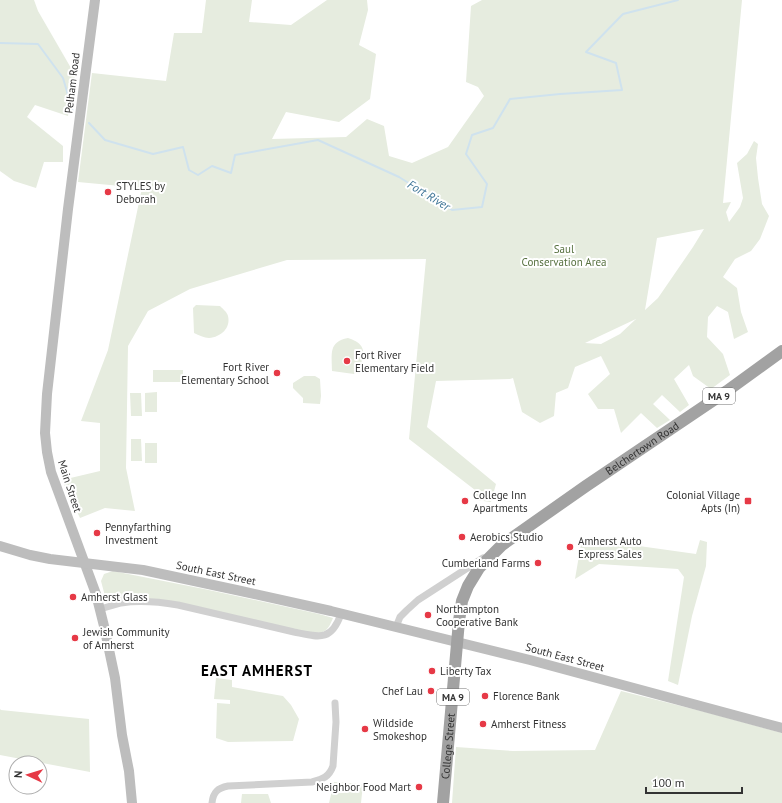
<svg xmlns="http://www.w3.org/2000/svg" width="782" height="803" font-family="'PT Sans',sans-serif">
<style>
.green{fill:#e6ecdf;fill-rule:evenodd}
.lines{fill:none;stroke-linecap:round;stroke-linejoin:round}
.stream{stroke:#cfe2ee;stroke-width:2}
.minor{stroke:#d0d0d0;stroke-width:7}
.secondary{stroke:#bdbdbd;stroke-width:10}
.trunk{stroke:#a2a2a2;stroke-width:12}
.poi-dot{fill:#e63946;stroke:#fff;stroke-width:1.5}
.labels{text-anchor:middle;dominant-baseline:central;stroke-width:4;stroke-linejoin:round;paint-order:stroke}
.shield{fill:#fff;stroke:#707070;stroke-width:1}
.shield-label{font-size:10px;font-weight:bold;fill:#333}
.street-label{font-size:11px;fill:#333;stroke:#fff}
.poi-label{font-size:11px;fill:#333;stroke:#fff;text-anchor:start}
.park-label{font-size:11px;fill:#56703f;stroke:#fff}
.water-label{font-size:12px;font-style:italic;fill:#3f7597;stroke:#fff}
.district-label{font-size:15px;font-weight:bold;letter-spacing:1px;fill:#000;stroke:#fff}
</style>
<rect width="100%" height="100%" fill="#fff"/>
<g class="green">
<polygon points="0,0 34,0 38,11 75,75 68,116 35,105 27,117 63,146 63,162 44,162 36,188 14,181 0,171"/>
<path d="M206 0H252L249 22 291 25 327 0H367L368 10 359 45 376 54 370 99 339 122 286 112 272 139 346 137 367 119 384 126 389 156 412 163 448 147 484 96 478 87 466 82 471 6 482 0H742L723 203 731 202 726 212 729 222 740 207 743 198 737 163 747 154 754 141 758 144 756 158 758 178 762 204 769 216 760 239 751 251 735 259 723 277 737 288 741 312 748 332 734 339 728 312 717 306 708 317 707 337 723 354 730 375 711 389 693 376 689 365 674 379 689 405 680 412 662 395 653 404 670 420 657 428 641 413 621 433 614 409H598L588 394 610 374 601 356 575 367 568 388 556 393 554 416 540 423 522 412 513 378 510 379 436 381 427 427 496 484 491 502 475 500V490L409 439 426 259 287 260 190 289 148 311 128 346 126 468 135 511 105 508 80 518 62 480 100 471V423L81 421 108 350 142 188 78 182 92 73 166 81 174 33H202ZM704 229 693 247 658 298 645 310 657 238ZM636 319 620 334 601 344 585 343Z"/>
<path d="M196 305 220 306C223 309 227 312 228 316 231 328 221 337 209 338 204 338 199 335 194 333L193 308Z"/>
<path d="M348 338C360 342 366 347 362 360 361 366 359 369 354 374L332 371C332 354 328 342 348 338Z"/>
<rect x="153" y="370" width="30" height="12"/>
<polygon points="304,376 315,376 320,379 321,396 320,404 303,403 303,398 293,388 293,383"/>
<polygon points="157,392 157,412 145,412 145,393"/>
<polygon points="130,393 141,393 142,416 131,416"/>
<polygon points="131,439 141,439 142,461 131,461"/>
<rect x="145" y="443" width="12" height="20"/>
<polygon points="582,538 696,554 700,540 707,542 706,566 692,616 678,685 668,681 684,577 678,569 599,564 575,579"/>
<path d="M113 571 204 589 319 614 333 618C328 630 326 633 313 633L139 600H106L101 581 104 574Z"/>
<polygon points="216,678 232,680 232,687 283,696 291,705 299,719 293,741 228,742 216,738 217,703 230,704 230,700 214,699"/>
<polygon points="621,691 709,713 782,733 782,803 452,803 456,747 513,751 595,750"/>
<polygon points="0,709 1,710 89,719 90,772 0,755"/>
<polygon points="334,782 363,784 361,803 329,803"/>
<polygon points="242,794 268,794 271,803 241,803"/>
</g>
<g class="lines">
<g class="stream">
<polyline points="0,43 38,44 63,78 73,112"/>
<polyline points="89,123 105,140 153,154 183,147 189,170 198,175 212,166 231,173 235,155 318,140 399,177 452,210 482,207 487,184 466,154 472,135 493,128 510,99 560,94 622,90 616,63 586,52 623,14 678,0"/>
</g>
<g class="minor">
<path d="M100 609C107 607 114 605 121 603 140 600 160 602 178 605L294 632C319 637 331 642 341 614"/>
<polyline points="396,627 400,617 407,610 418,600 483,558"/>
<path d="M212 803C213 792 218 788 228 786L312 782C323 779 329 777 333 766L336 722 335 703"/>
</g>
<g class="secondary">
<polyline points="95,0 68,209 47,394 45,433 47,452 51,472 96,594 104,626 115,678 122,735 129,771 132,803"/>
<polyline points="0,546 30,555 50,559 143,570 241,591 331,611 530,660 782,728"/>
</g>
<path class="trunk" id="s1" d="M443 803 459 621 462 601 468 586 479 568 502 545 586 486 727 391 782 351"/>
</g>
<g class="poi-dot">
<circle cx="108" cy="192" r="4"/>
<circle cx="347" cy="361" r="4"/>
<circle cx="277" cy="373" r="4"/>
<circle cx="465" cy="501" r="4"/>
<rect x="744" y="497" width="8" height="8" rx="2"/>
<circle cx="97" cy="533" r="4"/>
<circle cx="462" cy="537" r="4"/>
<circle cx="570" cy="547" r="4"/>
<circle cx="538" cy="563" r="4"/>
<circle cx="73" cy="597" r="4"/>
<circle cx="428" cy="615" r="4"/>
<circle cx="75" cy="638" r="4"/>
<circle cx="432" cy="671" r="4"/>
<circle cx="431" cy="691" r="4"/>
<circle cx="485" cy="696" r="4"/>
<circle cx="483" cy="724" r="4"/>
<circle cx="365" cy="729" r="4"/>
<circle cx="419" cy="787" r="4"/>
</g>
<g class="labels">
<g class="shield">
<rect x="703" y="388" width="32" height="16" rx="3"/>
<rect x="437" y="689" width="32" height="16" rx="3"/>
</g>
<g class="shield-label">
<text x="719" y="396">MA 9</text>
<text x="453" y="697">MA 9</text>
</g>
<g class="street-label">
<text transform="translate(72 83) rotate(-83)">Pelham Road</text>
<text stroke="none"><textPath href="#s1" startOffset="443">Belchertown Road</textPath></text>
<text transform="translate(70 486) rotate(72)">Main Street</text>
<text transform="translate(216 573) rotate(12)">South East Street</text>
<text transform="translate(565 657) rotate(15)">South East Street</text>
<text stroke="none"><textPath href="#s1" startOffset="57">College Street</textPath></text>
</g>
<g class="poi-label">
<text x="116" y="186">STYLES by<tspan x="116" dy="13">Deborah</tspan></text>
<text x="355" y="355">Fort River<tspan x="355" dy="13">Elementary Field</tspan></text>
<text x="269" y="367" text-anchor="end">Fort River<tspan x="269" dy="13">Elementary School</tspan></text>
<text x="473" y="495">College Inn<tspan x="473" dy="13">Apartments</tspan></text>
<text x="740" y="495" text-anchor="end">Colonial Village<tspan x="740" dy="13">Apts (In)</tspan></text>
<text x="105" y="527">Pennyfarthing<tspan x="105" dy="13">Investment</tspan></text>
<text x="470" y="537">Aerobics Studio</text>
<text x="578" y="541">Amherst Auto<tspan x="578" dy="13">Express Sales</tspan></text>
<text x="530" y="563" text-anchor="end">Cumberland Farms</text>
<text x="81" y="597">Amherst Glass</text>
<text x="436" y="609">Northampton<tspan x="436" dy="13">Cooperative Bank</tspan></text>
<text x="83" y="632">Jewish Community<tspan x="83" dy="13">of Amherst</tspan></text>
<text x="440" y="671">Liberty Tax</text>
<text x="423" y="691" text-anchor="end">Chef Lau</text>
<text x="493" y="696">Florence Bank</text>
<text x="373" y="723">Wildside<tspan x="373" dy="13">Smokeshop</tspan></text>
<text x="491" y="724">Amherst Fitness</text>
<text x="411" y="787" text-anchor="end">Neighbor Food Mart</text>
</g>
<g class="park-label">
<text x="564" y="249">Saul<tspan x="564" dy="13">Conservation Area</tspan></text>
</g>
<g class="water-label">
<text transform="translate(429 195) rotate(31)">Fort River</text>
</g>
<g class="district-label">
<text x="257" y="670">EAST AMHERST</text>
</g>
</g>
<g transform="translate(28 775) rotate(274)"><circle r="19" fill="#ffffff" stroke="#adadad"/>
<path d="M0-3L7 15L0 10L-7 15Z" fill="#e63946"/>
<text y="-6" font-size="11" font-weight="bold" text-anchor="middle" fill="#333333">N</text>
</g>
<path d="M646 787v6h96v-6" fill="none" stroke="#333333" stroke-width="2"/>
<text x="652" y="787" font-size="12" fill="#333333" stroke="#ffffff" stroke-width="3" paint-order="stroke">100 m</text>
</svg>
